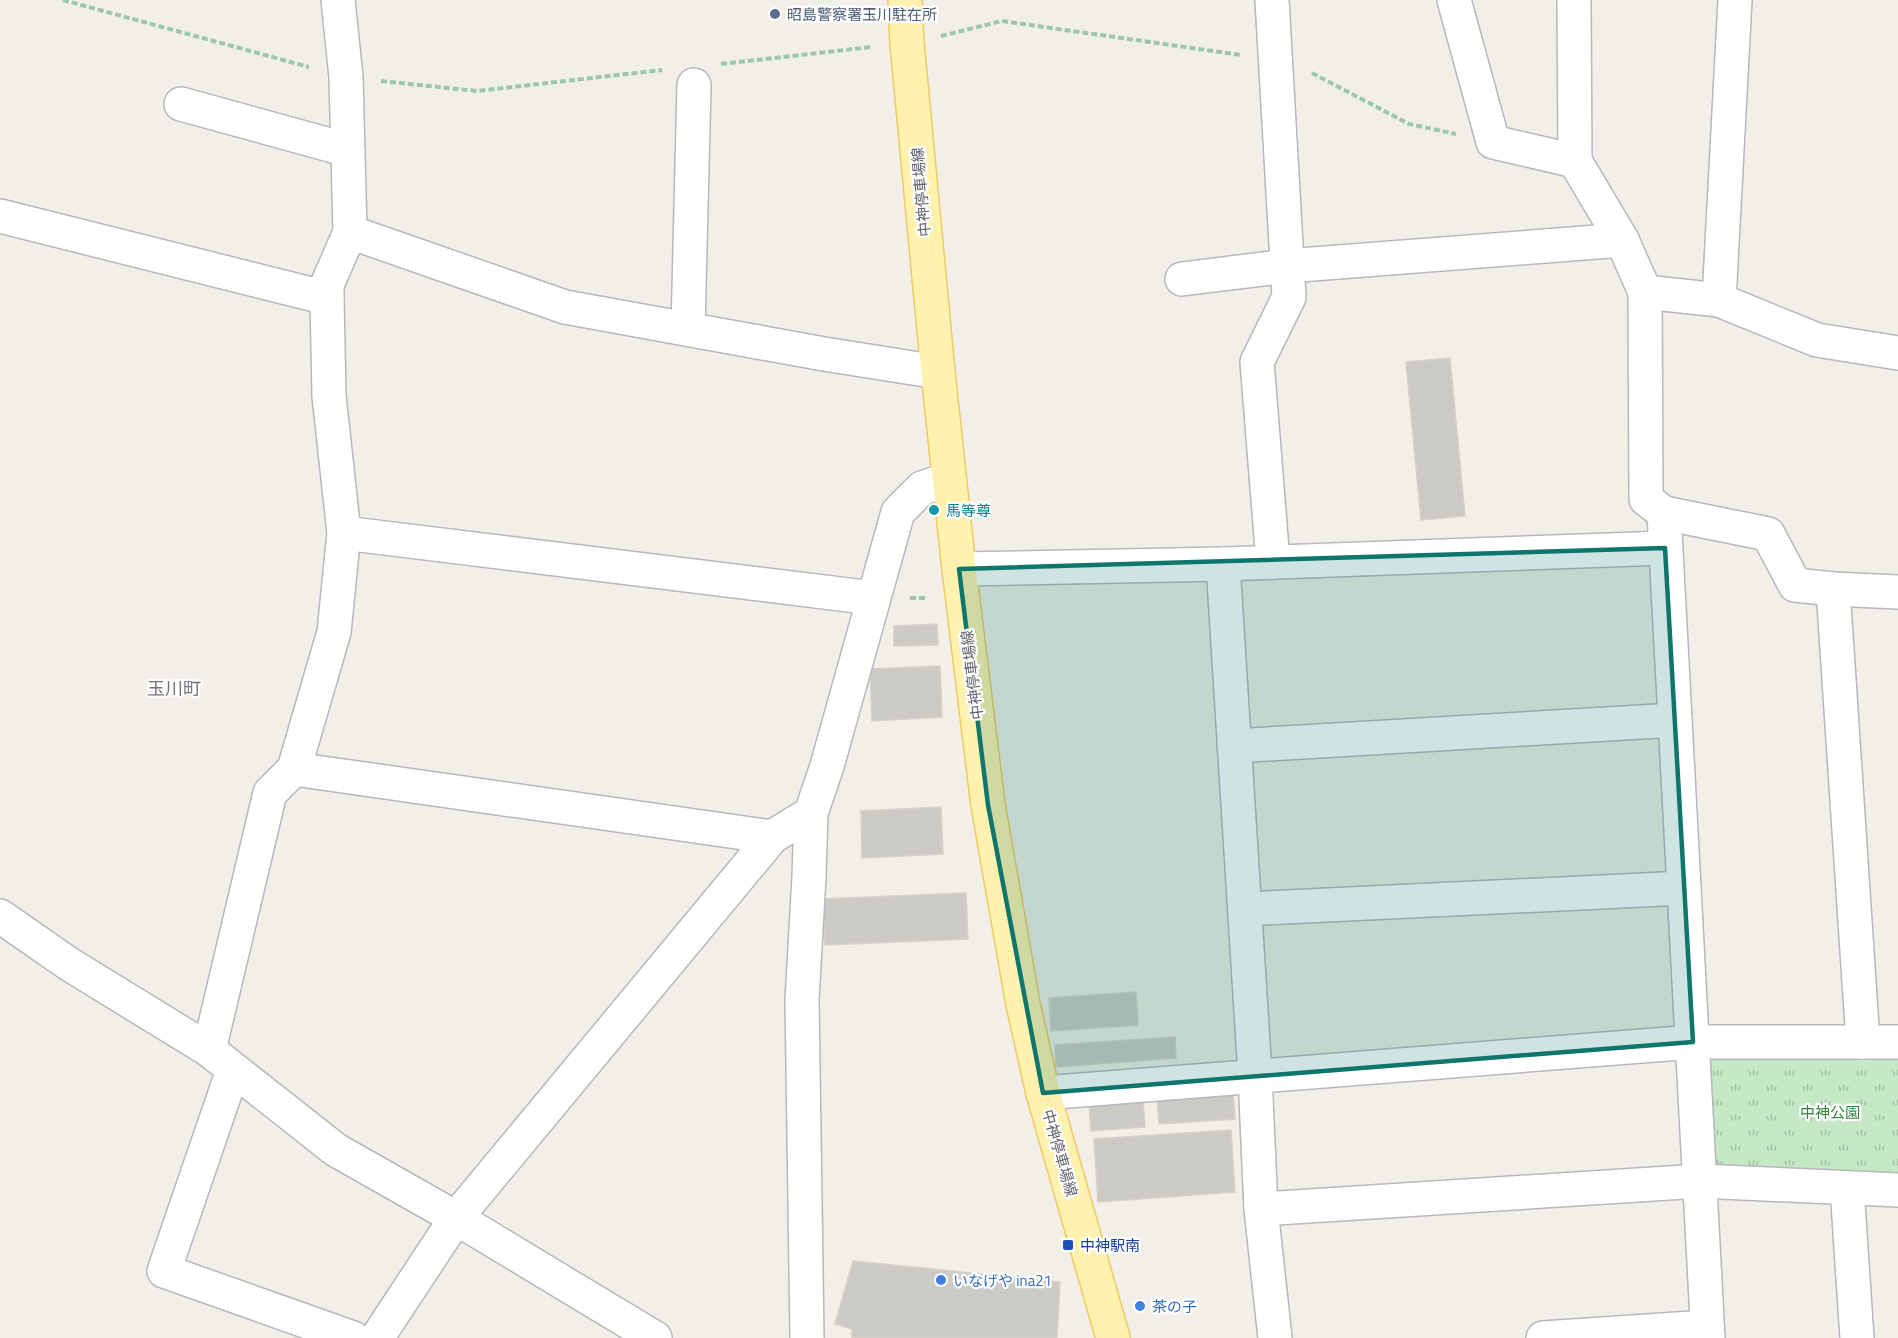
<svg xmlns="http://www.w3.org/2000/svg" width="1898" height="1338" font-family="'Titillium Web','Noto Sans JP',sans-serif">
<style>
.park{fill:url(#park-tufts)}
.building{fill:#cccac5;stroke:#d6d1c6;stroke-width:1.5}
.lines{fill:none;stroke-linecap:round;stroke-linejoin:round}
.minor-casing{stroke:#b5b8bc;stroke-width:36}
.major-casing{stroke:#f2c960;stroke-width:36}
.path{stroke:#9cc7a9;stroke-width:4;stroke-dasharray:6 3;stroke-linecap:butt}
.minor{stroke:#fff;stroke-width:33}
.major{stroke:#fff2af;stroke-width:33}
.marked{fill:#0f766e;fill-opacity:0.2;stroke:#0f766e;stroke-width:4.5;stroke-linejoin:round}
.service-dot{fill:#5c6f8a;stroke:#fff;stroke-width:2}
.culture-dot{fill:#0f9aa8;stroke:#fff;stroke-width:2}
.transit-dot{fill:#1a4fb4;stroke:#fff;stroke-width:2}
.shop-dot{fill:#3f7fe0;stroke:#fff;stroke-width:2}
.labels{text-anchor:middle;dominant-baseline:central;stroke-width:4.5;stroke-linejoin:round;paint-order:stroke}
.service-label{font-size:15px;fill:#4e5e75;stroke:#fff;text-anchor:start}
.street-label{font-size:15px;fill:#5f6368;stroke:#fff}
.culture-label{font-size:15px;fill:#0d838f;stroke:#fff;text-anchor:start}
.park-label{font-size:15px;fill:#348238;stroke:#fff}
.transit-label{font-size:15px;fill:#164399;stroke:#fff;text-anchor:start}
.shop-label{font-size:15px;fill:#366cbe;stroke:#fff;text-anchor:start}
.quarter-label{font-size:18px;fill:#70757a;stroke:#fff}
</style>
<defs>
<pattern id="park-tufts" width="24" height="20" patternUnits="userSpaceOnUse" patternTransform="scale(1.5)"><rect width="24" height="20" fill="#c5e8c5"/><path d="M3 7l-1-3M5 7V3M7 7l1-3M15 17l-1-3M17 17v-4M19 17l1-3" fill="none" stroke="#a3c0a4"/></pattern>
</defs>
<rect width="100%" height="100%" fill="#f1efe8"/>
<polygon class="park" points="1706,1048 1898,1049 1898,1179 1713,1169"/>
<g class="building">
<polygon points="1450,358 1465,516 1421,520 1406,362"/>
<polygon points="937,624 938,645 894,646 894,626"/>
<polygon points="940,666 942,717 872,721 870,669"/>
<polygon points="941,807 943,854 862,858 861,811"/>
<polygon points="966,893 968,939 825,945 823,899"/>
<polygon points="1136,992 1138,1025 1051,1031 1049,998"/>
<polygon points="1175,1037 1176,1058 1056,1067 1055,1045"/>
<polygon points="1233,1092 1235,1119 1159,1124 1157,1098"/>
<polygon points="1143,1101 1145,1127 1091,1131 1089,1104"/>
<polygon points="1231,1130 1235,1192 1098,1202 1094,1139"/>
<polygon points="853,1261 1060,1282 1057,1338 852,1338 852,1329 835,1324"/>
</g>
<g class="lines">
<g class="minor-casing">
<g id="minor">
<polyline points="1272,0 1289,297 1257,362 1273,562"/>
<polyline points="1454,0 1493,142 1575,161 1622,240 1645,292 1646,499 1664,513 1768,534 1795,585 1833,589 1898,592"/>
<polyline points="1574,0 1575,161"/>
<polyline points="181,104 348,150"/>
<polyline points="0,216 327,298"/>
<polyline points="350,232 565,307 824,354 938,372"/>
<polyline points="1182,279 1287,266 1622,240"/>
<polyline points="1645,292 1719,300 1817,340 1898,353"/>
<polyline points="1719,300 1735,0"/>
<polyline points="688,329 694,85"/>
<polyline points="1664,513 1708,1338"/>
<polyline points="344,533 873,598"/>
<polyline points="1223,564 1255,1075 1261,1209 1275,1338"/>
<polyline points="959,569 1223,564 1665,548"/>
<polyline points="1833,589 1863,1042"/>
<polyline points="1234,746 1675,720"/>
<polyline points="294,769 772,837"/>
<polyline points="1245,909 1684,888"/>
<polyline points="0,916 69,964 209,1050 336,1150 456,1218 655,1338"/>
<polyline points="209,1050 270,793 294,769 334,632 344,533 329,396 327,298 327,285 350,232 346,77 338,0"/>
<polyline points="233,1070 164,1271 353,1338"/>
<polyline points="1043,1093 1693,1042 1898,1042"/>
<polyline points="1847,1188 1857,1338"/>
<polyline points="1261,1209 1700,1181 1898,1190"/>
<polyline points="377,1338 456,1218 772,837 811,813"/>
<polyline points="807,1338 802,1000 809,877 811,813 827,766 898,512 922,488 949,479"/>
<polyline points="1543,1338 1707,1327"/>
</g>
</g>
<g class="major-casing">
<polyline id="major" points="905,0 907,43 938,372 959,569 988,805 1023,1004 1043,1093 1113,1338"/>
</g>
<g class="path">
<polyline points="63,0 309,67"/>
<polyline points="941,36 1002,21 1241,55"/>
<polyline points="721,64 871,47"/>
<polyline points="1312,73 1409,124 1456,134"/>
<polyline points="381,81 477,91 662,70"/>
<polyline points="910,598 927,598"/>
</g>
<use href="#minor" class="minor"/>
<use href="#major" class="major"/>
</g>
<path class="marked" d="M1665 548 1693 1042 1043 1093 988 805 959 569Z"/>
<circle class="service-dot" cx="775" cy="14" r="6"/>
<circle class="culture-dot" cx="934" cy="510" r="6"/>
<rect class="transit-dot" x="1062" y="1239" width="12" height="12" rx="3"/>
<g class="shop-dot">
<circle cx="941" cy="1280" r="6"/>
<circle cx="1140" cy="1306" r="6"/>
</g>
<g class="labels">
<g class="service-label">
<text x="787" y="14">昭島警察署玉川駐在所</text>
</g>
<g class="street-label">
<text transform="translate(921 192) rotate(-95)">中神停車場線</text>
<text transform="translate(972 675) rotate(-97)">中神停車場線</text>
<text transform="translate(1060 1153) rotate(74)">中神停車場線</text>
</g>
<g class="culture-label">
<text x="946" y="510">馬等尊</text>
</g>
<g class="park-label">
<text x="1830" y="1112">中神公園</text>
</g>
<g class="transit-label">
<text x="1080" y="1245">中神駅南</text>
</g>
<g class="shop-label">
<text x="953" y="1280">いなげや ina21</text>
<text x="1152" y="1306">茶の子</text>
</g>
<g class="quarter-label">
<text x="174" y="688">玉川町</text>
</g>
</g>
</svg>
